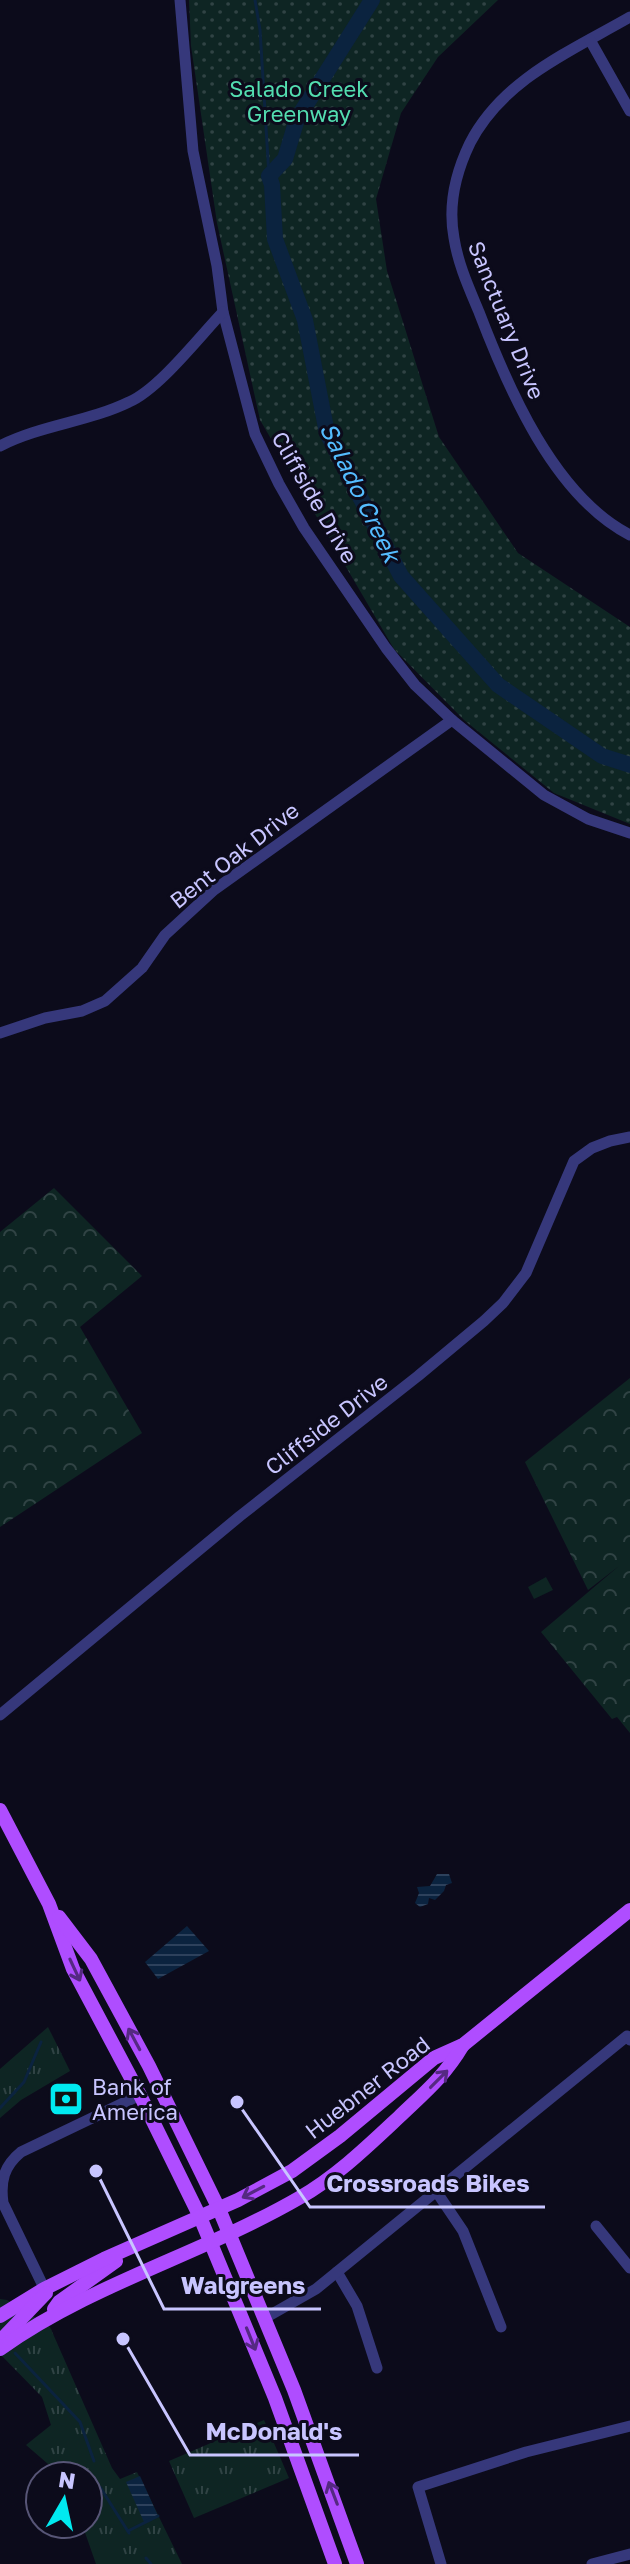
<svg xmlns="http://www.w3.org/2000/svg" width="630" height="2564" font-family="'Golos Text',sans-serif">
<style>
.grass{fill:url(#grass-tufts)}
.forest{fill:url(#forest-crowns)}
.park{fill:url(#park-dots)}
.pitch{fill:#0e2523}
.water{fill:url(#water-rules)}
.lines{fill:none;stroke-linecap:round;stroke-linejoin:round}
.stream{stroke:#0b233f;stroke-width:3}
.river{stroke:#0b233f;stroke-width:16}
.minor{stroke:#36387b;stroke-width:11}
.major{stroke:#af4dff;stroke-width:14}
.oneway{stroke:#552982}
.labels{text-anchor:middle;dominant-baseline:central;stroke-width:6;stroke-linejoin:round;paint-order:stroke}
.park-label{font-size:22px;fill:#53ddb0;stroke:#0c0b1b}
.street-label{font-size:22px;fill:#c8c5ff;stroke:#0c0b1b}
.poi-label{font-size:22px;fill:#c8c5ff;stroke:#0c0b1b;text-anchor:start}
.water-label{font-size:24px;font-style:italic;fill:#54bcff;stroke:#0c0b1b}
.leader{fill:none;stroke:#c8c5ff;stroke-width:3}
.callout-dot{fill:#c8c5ff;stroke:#0c0b1b;stroke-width:3}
.callout-label{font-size:24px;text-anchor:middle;font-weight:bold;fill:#c8c5ff;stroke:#0c0b1b;stroke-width:6;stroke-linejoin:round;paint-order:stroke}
</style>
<defs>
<pattern id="grass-tufts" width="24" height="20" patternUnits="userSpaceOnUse" patternTransform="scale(2)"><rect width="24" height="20" fill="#0e2523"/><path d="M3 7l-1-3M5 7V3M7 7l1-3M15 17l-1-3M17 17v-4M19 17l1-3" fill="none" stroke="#304344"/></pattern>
<pattern id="forest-crowns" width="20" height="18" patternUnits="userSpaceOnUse" patternTransform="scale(2)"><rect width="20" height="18" fill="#0e2523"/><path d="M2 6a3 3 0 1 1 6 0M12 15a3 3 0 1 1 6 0" fill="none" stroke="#304344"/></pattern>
<pattern id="park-dots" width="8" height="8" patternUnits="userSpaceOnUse" patternTransform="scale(2)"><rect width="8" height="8" fill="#0e2523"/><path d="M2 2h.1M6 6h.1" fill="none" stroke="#304344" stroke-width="1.8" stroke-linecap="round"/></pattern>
<pattern id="water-rules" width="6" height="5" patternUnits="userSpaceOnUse" patternTransform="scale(2)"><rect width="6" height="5" fill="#0b233f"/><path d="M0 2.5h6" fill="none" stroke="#2d415c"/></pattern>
</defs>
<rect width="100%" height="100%" fill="#0c0b1b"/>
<g class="grass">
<polygon points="48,2027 70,2071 21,2100 0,2118 0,2069"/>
<polygon points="0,2299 7,2300 50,2327 112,2468 120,2479 137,2472 182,2564 96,2564 82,2524 88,2524 88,2476 62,2476 26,2445 51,2425 42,2397 0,2354"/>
<polygon points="264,2420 289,2478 194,2518 169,2461"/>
</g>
<g class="forest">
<polygon points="54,1188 142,1276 80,1327 142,1433 0,1527 0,1232"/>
<polygon points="630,1378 630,1733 617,1717 612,1719 541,1632 619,1566 588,1590 525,1462"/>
</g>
<polygon class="park" points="189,0 498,0 438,57 401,113 376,199 387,271 439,437 518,553 630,627 630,824 554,793 464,720 394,649 260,420 217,223 191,46"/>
<polygon class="pitch" points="546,1577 553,1590 534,1599 528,1587"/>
<g class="water">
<polygon points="437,1874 449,1874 452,1883 446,1885 444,1891 435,1900 429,1898 428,1904 420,1907 415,1903 419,1893 417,1887 430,1886"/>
<polygon points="187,1926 209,1951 158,1979 145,1962"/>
<polygon points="140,2476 158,2516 144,2522 126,2482"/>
</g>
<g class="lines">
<g class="stream">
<polyline points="255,0 260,30 269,176"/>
<polyline points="0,2108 24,2082 41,2042"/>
<polyline points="15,2353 80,2422 94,2461"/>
<polyline points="100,2487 129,2533"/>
<polyline points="128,2531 158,2516"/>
<polyline points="146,2558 151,2564"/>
</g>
<polyline class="river" points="372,0 297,119 285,159 269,176 272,185 275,239 305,320 327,433 401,576 498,685 602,756 630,765"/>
<g class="minor">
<polyline points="180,0 193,151 217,266 223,312 255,434 279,484 304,528 386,648 415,685 452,720 544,795 588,819 630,833"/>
<path d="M630 17C571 51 503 79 470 143 456 172 448 206 454 238 458 264 469 288 479 312 508 388 554 496 630 535"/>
<polyline points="590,40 630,111"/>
<path d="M0 446C41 425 88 422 129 402 159 389 199 337 223 312"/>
<polyline points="0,1033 45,1018 82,1011 105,1001 142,968 165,935 214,890 452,720"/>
<polyline points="0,1715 240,1516 418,1376 484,1321 503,1303 526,1273 574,1161 592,1148 610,1141 630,1137"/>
<polyline points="436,2191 463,2231 501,2327"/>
<polyline points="596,2226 630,2268"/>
<polyline points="337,2272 357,2306 377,2368"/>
<path d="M47 2294 3 2203C0 2181 4 2166 21 2152L140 2095"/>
<polyline points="265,2318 316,2289 627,2036 630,2040"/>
<polyline points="441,2564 418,2487 526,2452 630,2426"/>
<polyline points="592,2564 630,2554"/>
</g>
<g class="major">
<polyline points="0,1810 49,1904 73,1969 140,2095 200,2217 275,2398 335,2564"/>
<polyline points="59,1917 91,1959 149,2066 219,2209 294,2390 357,2564"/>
<polyline points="54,2309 59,2302 116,2261"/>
<polyline points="0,2316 44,2289 104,2259 238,2200 292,2171 340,2136 434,2058 463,2045 630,1910"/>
<polyline points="0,2341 46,2293"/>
<path d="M0 2349C91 2284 202 2254 299 2198 336 2177 368 2146 399 2117 425 2092 444 2077 463 2045"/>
</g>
</g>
<defs><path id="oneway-shaft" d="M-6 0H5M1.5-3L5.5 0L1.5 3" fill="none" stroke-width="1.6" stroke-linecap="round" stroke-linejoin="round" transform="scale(2)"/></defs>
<g class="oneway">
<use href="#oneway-shaft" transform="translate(75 1970) rotate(65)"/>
<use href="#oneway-shaft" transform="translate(134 2039) rotate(-118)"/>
<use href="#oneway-shaft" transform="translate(439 2079) rotate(-45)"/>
<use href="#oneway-shaft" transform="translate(253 2192) rotate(152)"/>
<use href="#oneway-shaft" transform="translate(251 2339) rotate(68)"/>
<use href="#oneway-shaft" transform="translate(333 2493) rotate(-111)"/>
</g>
<defs>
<g id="bank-square" transform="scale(1.8)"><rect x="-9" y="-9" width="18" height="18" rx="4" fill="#00eaf0" stroke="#0c0b1b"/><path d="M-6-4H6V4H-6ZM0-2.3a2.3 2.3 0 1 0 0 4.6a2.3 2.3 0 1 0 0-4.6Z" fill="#111"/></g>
</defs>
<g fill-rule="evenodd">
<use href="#bank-square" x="66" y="2099"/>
</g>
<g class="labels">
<g class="park-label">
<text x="299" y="88">Salado Creek<tspan x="299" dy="25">Greenway</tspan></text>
</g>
<g class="street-label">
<text transform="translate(507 320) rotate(68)">Sanctuary Drive</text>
<text transform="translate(315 497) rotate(60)">Cliffside Drive</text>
<text transform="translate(234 855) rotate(-38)">Bent Oak Drive</text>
<text transform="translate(326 1424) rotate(-38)">Cliffside Drive</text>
<text transform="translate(367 2087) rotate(-38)">Huebner Road</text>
</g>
<g class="poi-label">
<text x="92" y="2086">Bank of<tspan x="92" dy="25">America</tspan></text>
</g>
<g class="water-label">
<text transform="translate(361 492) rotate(64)">Salado Creek</text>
</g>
</g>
<path class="leader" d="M237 2102L310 2207H545M96 2171L164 2309H321M123 2339L190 2455H359"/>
<g class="callout-dot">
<circle cx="237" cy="2102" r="8"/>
<circle cx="96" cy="2171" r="8"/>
<circle cx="123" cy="2339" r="8"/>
</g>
<g class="callout-label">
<text x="428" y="2192">Crossroads Bikes</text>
<text x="243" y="2294">Walgreens</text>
<text x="274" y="2440">McDonald's</text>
</g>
<g transform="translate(64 2500) rotate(9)"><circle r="38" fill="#0c0b1b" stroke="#575576" stroke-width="2"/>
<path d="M0-6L14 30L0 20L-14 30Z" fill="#00eaf0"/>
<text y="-12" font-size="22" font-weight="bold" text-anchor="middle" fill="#c8c5ff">N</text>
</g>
</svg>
